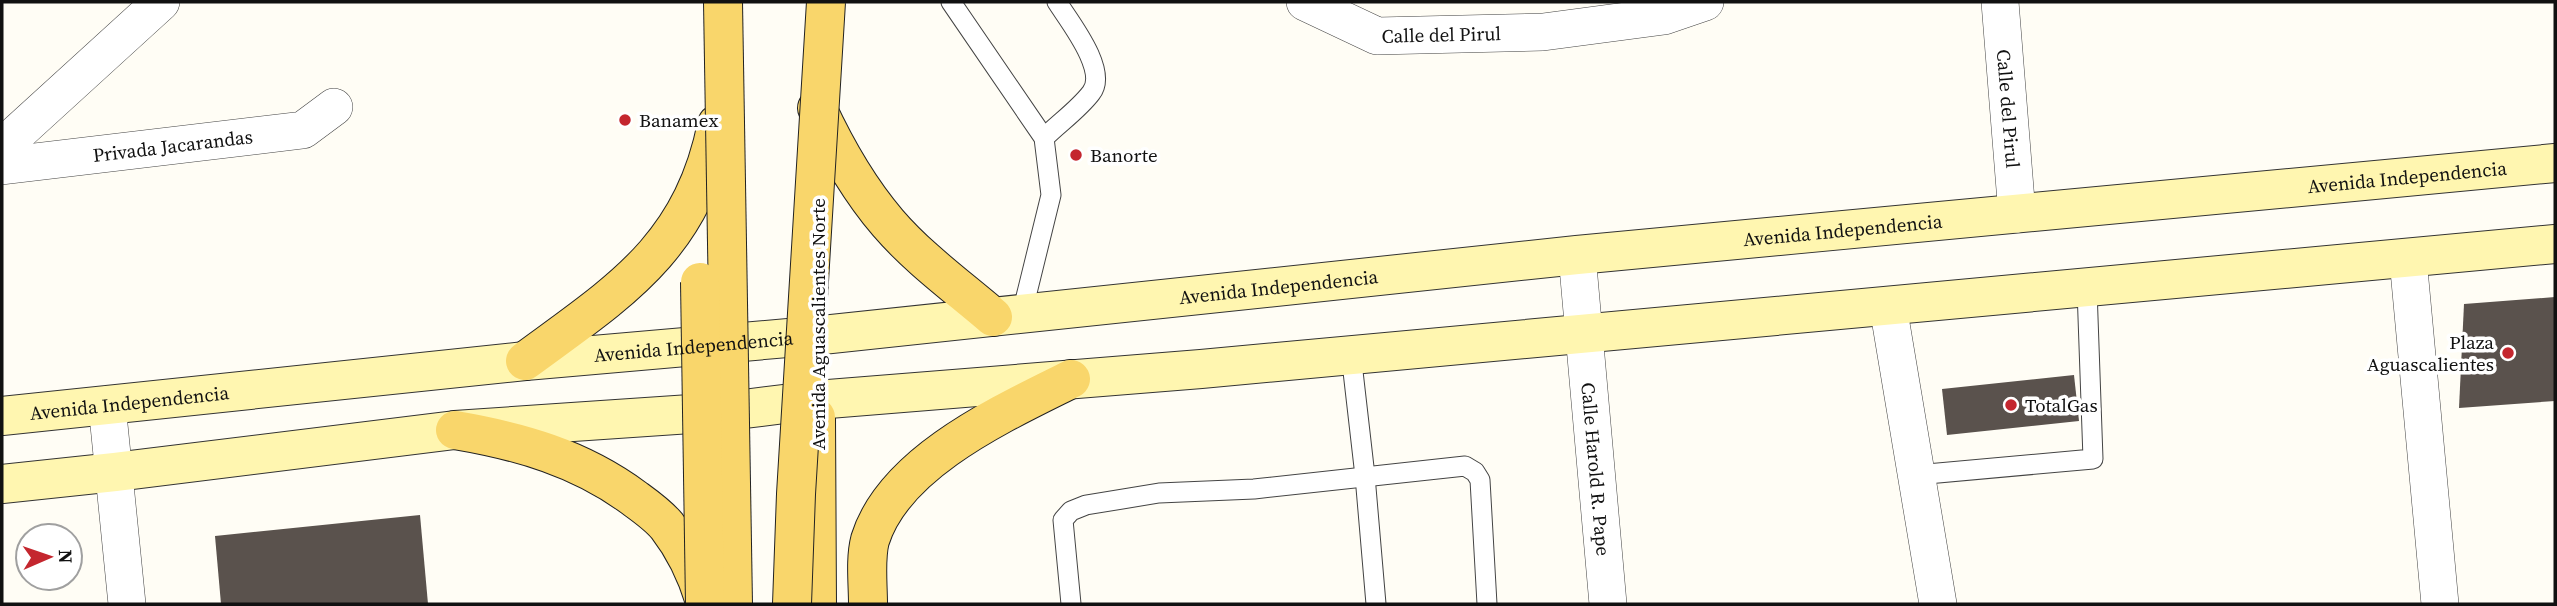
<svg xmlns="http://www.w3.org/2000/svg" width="2557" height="606" font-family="'Source Serif 4',serif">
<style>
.building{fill:#5a524d}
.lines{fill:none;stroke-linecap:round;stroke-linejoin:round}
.lane-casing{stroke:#444;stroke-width:21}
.street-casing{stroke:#444;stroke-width:38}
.secondary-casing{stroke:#333;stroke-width:40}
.primary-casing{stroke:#222;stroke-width:40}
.lane{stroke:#fff;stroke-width:19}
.street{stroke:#fff;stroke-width:37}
.secondary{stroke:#fff6b0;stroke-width:38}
.primary{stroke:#f9d66b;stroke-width:38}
.primary-bridge-casing{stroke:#222;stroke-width:40;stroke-linecap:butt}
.primary-bridge{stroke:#f9d66b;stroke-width:38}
.poi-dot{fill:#c4262e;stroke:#fff;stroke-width:2.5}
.labels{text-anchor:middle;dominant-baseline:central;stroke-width:7;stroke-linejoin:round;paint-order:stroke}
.street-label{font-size:19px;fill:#111;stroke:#fff}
.poi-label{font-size:19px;fill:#111;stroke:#fff;text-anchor:start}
</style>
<rect width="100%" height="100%" fill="#fffdf5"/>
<g class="building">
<polygon points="2555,297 2555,401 2459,408 2464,304"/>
<polygon points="2074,375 2079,421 1947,435 1942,389"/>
<polygon points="420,515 428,604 221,604 215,536"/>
</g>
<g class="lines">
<g class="lane-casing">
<g id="lane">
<polyline points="951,2 1044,138 1051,195 1022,313"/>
<path d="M1044 138C1059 123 1078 110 1091 93 1109 71 1069 21 1057 2"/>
<polyline points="1351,354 1365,476 1376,604"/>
<polyline points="1916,475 2093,459 2087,289"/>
<polyline points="1071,604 1063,520 1071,511 1086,505 1159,493 1254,489 1465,466 1475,472 1480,480 1487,604"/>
</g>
</g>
<g class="street-casing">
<g id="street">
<path id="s1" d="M1305 2 1377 36 1543 32 1664 16 1705 2"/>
<path id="s2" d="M2000 2 2017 214"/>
<polyline points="2,147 161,2"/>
<path id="s3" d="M2 166 303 130 334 107"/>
<path id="s4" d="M1577 255 1608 604"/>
<polyline points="2408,259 2440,604"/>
<polyline points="1888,306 1938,604"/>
<polyline points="107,405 127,604"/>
</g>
</g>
<g class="secondary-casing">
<g id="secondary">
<path id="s5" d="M2 416 525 361 822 335 1577 255 2555 163"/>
<polyline points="2,484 115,472 455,430 720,412 816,400 1201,369 2555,244"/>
</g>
</g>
<g class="primary-casing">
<g id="primary">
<path d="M817 108C836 149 858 188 888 223 918 258 958 287 993 317"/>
<path d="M525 361C620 291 692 248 717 124"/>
<polyline points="816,417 817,604"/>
<path d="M455 430C520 441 580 458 634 498 645 506 658 515 667 526 684 548 697 575 705 602"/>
<path d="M868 604C868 584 865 559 870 540 894 462 1003 413 1071 379"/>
</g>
</g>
<use href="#lane" class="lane"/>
<use href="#street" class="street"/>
<use href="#secondary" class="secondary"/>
<use href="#primary" class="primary"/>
<g class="primary-bridge-casing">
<g id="primary-bridge">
<polyline points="723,2 733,604"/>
<polyline points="700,282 705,604"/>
<polyline points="792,604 796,494 826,2"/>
</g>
</g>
<use href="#primary-bridge" class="primary-bridge"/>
</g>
<g class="poi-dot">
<circle cx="625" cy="120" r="7"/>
<circle cx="1076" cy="155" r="7"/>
<circle cx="2508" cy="353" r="7"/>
<circle cx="2011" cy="405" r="7"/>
</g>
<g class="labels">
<g class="street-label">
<text stroke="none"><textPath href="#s1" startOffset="144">Calle del Pirul</textPath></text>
<text stroke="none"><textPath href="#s2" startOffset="107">Calle del Pirul</textPath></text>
<text stroke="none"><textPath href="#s3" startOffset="172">Privada Jacarandas</textPath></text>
<text stroke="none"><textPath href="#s5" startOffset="2417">Avenida Independencia</textPath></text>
<text stroke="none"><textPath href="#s5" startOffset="1850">Avenida Independencia</textPath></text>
<text stroke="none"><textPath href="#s5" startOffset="1283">Avenida Independencia</textPath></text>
<text transform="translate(818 324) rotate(-90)">Avenida Aguascalientes Norte</text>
<text stroke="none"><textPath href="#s5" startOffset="695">Avenida Independencia</textPath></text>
<text stroke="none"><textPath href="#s5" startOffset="128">Avenida Independencia</textPath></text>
<text stroke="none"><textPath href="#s4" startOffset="215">Calle Harold R. Pape</textPath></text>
</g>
<g class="poi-label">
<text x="639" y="120">Banamex</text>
<text x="1090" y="155">Banorte</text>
<text x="2494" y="342" text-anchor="end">Plaza<tspan x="2494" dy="22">Aguascalientes</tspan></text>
<text x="2025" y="405">TotalGas</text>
</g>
</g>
<rect width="2557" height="606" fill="none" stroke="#111111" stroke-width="7"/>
<g transform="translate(49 557) rotate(88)"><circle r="33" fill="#ffffff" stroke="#a0a0a0" stroke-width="2"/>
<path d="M0-5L12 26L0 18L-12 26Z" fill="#c4262e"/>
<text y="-10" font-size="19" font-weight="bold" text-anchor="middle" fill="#111111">N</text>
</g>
</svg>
